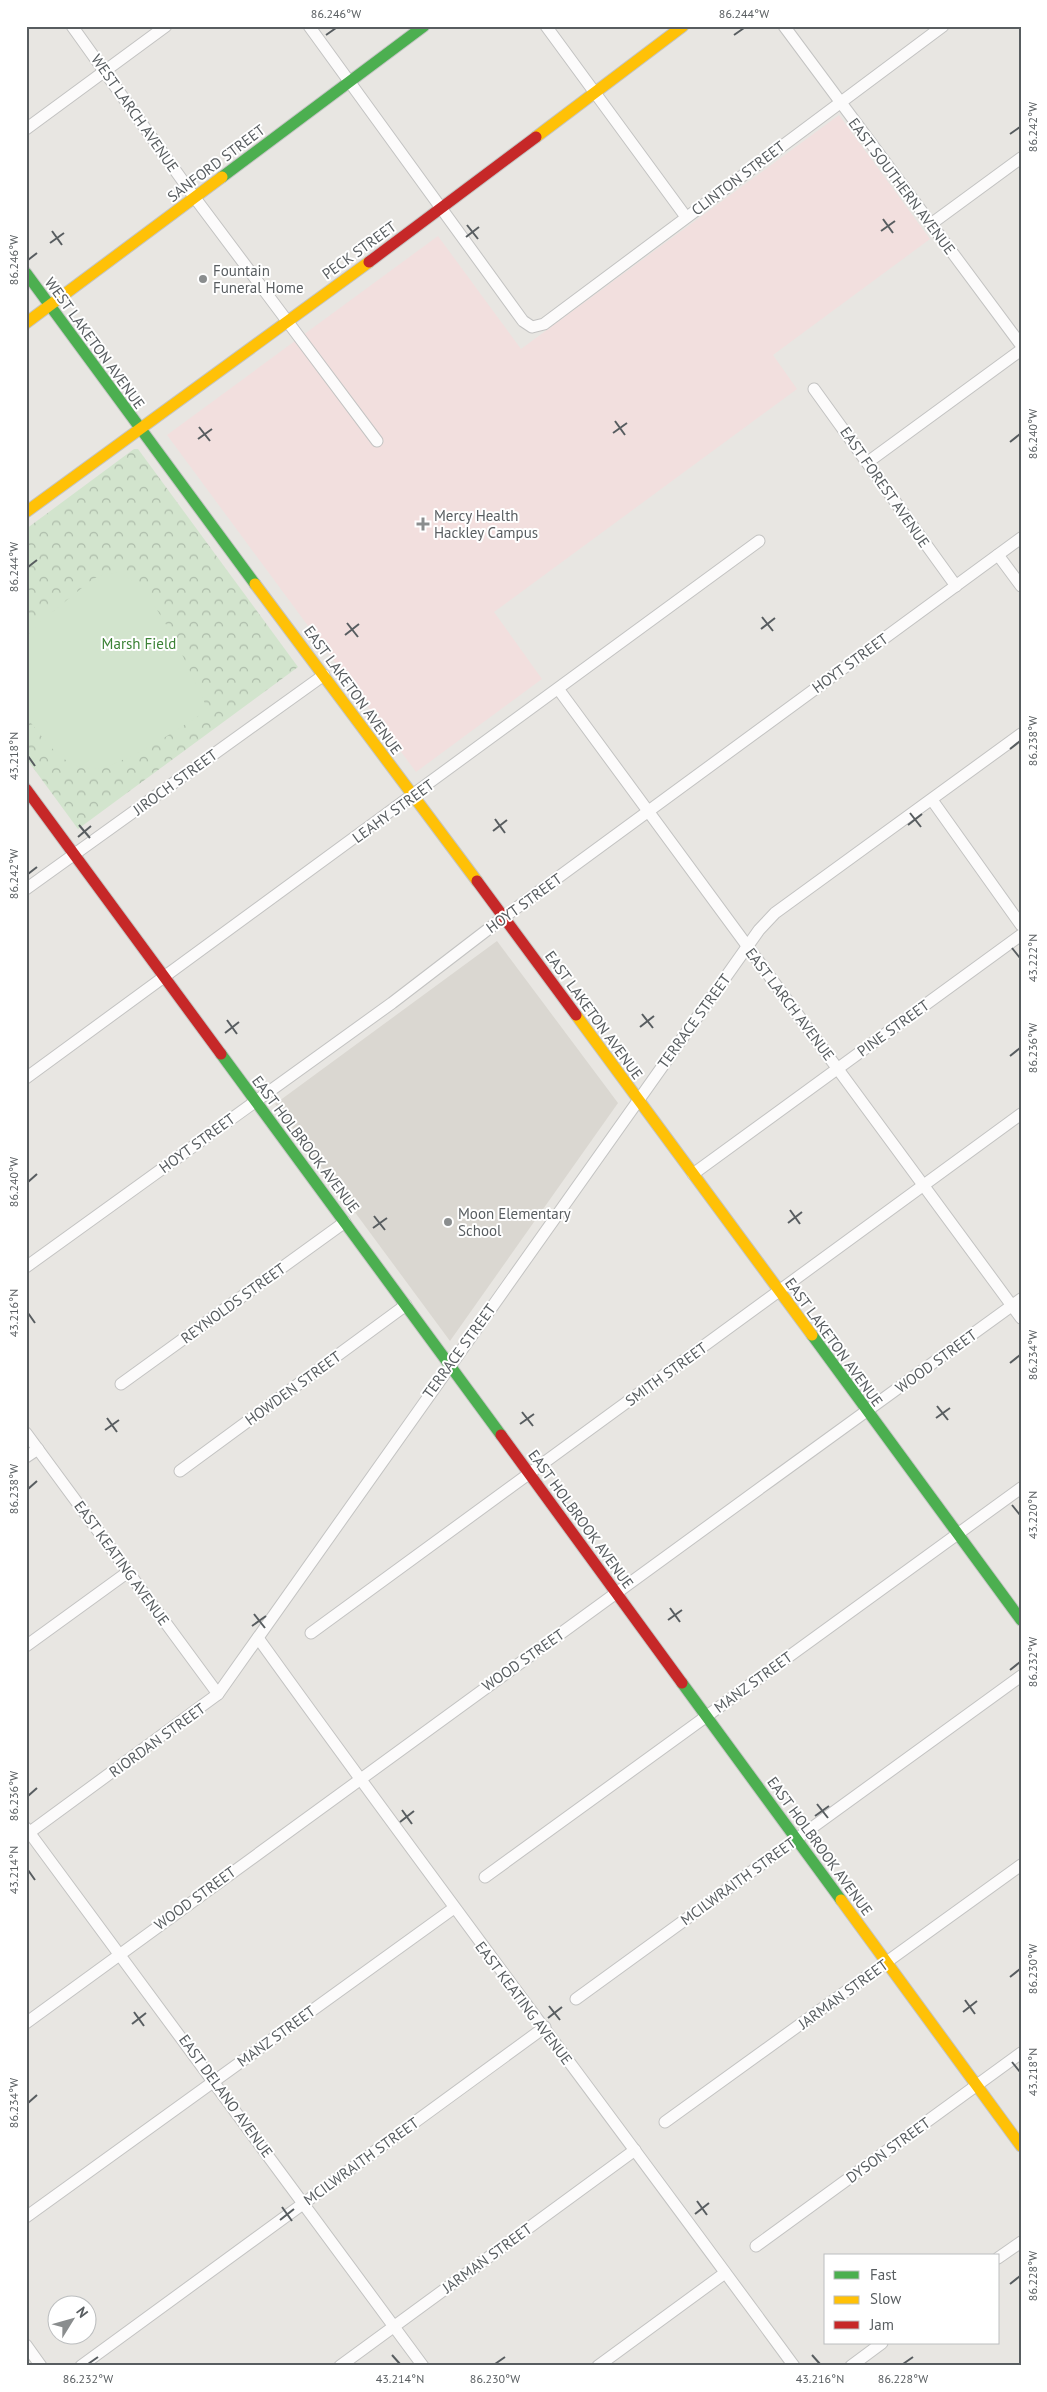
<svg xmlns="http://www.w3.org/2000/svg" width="1047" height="2392" font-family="'PT Sans',sans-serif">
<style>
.education{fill:#dad7d1}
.medical{fill:#f2dfde}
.forest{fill:url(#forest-crowns)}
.pitch{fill:#d2e4cd}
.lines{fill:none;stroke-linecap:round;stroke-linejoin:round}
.street-casing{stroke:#c3c3c2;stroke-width:13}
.fast-casing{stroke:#c4c5c4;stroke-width:13}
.slow-casing{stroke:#c4c5c4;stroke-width:13}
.jam-casing{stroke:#c4c5c4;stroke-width:13}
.street{stroke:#fcfbfb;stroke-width:11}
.fast{stroke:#4caf50;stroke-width:11}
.slow{stroke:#ffc107;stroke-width:11}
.jam{stroke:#c62828;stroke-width:11}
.ticks{fill:none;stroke:#585d60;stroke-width:2}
.poi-dot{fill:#8a8d8e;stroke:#fff;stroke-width:2}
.labels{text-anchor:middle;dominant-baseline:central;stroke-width:4;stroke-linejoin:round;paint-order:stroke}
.street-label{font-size:15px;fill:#585d60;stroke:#fff}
.poi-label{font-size:15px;fill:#585d60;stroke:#fff;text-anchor:start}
.park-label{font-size:15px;fill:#3b8235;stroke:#fff}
.neatline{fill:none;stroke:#585d60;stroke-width:2}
.ticks-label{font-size:12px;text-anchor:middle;fill:#585d60}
</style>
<defs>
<pattern id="forest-crowns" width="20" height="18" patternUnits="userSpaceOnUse" patternTransform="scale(1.25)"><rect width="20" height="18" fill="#d2e4cd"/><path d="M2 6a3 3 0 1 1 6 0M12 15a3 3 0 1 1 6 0" fill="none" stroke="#adbcaa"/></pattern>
</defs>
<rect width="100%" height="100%" fill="#e8e6e2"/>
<polygon class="education" points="497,941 618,1103 450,1341 275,1104"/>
<polygon class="medical" points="839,115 930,239 773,355 797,389 494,612 542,679 416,772 167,435 438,236 521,349"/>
<polygon class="forest" points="134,449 138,449 298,667 78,829 26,758 26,529"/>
<path class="pitch" d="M118 572C157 588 189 671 208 709 186 725 116 771 90 769 85 769 76 766 71 763 53 754 39 732 26 717V637L41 621 93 579 102 575Z"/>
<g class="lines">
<g class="street-casing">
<g id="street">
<polyline points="72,26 195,198 377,441"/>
<polyline points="309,26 523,321 532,327 544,324 943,26"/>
<polyline points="546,26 686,217"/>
<polyline points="784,26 1021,345"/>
<polyline points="26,129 166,26"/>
<polyline points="931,224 1021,158"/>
<polyline points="814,389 956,586"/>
<polyline points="868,462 1021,350"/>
<polyline points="998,555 1021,586"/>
<polyline points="559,690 1021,1318"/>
<polyline points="932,800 1021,925"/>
<polyline points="26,889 324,675"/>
<polyline points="26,1078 759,541"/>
<polyline points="693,1174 1021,935"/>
<polyline points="26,1267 392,1003 504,917 1021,538"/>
<polyline points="121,1384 345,1222"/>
<polyline points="26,1433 218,1694"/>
<polyline points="26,1457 38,1449"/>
<polyline points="180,1471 406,1305"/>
<polyline points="311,1633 1021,1114"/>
<path d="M258 1638C434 1883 616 2123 794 2366"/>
<polyline points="26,1646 128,1572"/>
<polyline points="26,1828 423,2366"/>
<polyline points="26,1835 218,1694 759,930 775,913 1021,734"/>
<polyline points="485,1877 1021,1488"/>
<polyline points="576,1999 1021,1676"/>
<path d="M26 2023C356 1780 689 1540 1021 1299"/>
<polyline points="665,2122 1021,1865"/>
<polyline points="26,2217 454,1908"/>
<polyline points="756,2246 1021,2053"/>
<polyline points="998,2258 1021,2242"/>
<polyline points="26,2345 41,2366"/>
<polyline points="81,2366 545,2027"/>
<polyline points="340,2366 635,2150"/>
<polyline points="598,2366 725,2273"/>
<polyline points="851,2366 882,2343"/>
</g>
</g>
<g class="fast-casing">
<g id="fast">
<polyline points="222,177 424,26"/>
<polyline points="26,273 255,584"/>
<polyline points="221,1054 501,1435"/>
<polyline points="812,1335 1021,1620"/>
<polyline points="682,1683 841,1900"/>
</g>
</g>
<g class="slow-casing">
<g id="slow">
<polyline points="536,137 683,26"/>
<polyline points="26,323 222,177"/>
<polyline points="26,512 369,262"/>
<polyline points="255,584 477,881"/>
<polyline points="576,1015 812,1335"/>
<polyline points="841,1900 1021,2146"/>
</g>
</g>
<g class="jam-casing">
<g id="jam">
<polyline points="369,262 536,137"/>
<polyline points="26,789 221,1054"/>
<polyline points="477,881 576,1015"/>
<polyline points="501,1435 682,1683"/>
</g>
</g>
<use href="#street" class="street"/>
<use href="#fast" class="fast"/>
<use href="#slow" class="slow"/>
<use href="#jam" class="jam"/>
</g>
<path class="ticks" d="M326 35 336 28M734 35 744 28M1010 134 1020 127M883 219 893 233M467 225 478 239M52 231 62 245M881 231 895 221M466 237 479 227M50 243 64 233M28 260 37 253M615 421 625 435M199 427 210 441M613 433 627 423M198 439 212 429M1010 442 1020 434M28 567 37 560M762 617 773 631M347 623 358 637M761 629 775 618M345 635 359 624M1010 749 1020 741M28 756 35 766M910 813 921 827M495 819 505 833M79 825 90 838M908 825 922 814M493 831 507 820M78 837 91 826M28 874 37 867M1012 948 1020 958M642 1014 653 1028M227 1020 237 1034M640 1027 654 1016M225 1033 239 1022M1010 1056 1020 1048M28 1182 37 1174M790 1210 800 1224M374 1216 385 1230M788 1223 802 1212M373 1228 387 1218M28 1313 35 1323M1010 1363 1020 1355M937 1406 948 1420M522 1412 533 1426M107 1418 117 1432M936 1418 950 1408M520 1424 534 1414M105 1430 119 1420M28 1489 37 1481M1012 1505 1020 1515M670 1608 680 1622M254 1614 265 1628M668 1620 682 1610M252 1626 266 1616M1010 1670 1020 1662M28 1796 37 1788M817 1804 828 1818M402 1810 412 1824M815 1816 829 1806M400 1822 414 1811M28 1870 35 1880M1010 1977 1020 1969M965 2000 975 2014M549 2006 560 2020M134 2012 144 2026M963 2012 977 2001M548 2018 562 2007M132 2024 146 2013M1012 2062 1020 2072M28 2103 37 2095M697 2201 707 2215M282 2207 292 2221M695 2214 709 2203M280 2220 294 2209M1010 2284 1020 2276M392 2355 400 2364M812 2355 820 2364M88 2364 98 2357M495 2364 505 2357M903 2364 913 2357"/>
<g class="poi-dot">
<circle cx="203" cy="279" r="5"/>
<path d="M420.5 516.5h5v5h5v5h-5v5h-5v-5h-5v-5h5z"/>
<circle cx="448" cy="1222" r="5"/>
</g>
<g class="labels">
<g class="street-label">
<text transform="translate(135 113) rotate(55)">WEST LARCH AVENUE</text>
<text transform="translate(216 163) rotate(-37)">SANFORD STREET</text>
<text transform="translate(738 178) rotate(-37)">CLINTON STREET</text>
<text transform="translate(902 186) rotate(53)">EAST SOUTHERN AVENUE</text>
<text transform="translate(359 250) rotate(-36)">PECK STREET</text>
<text transform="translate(95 343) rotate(54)">WEST LAKETON AVENUE</text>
<text transform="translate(885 487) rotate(55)">EAST FOREST AVENUE</text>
<text transform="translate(850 663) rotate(-36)">HOYT STREET</text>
<text transform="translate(353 690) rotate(54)">EAST LAKETON AVENUE</text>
<text transform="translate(175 782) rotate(-36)">JIROCH STREET</text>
<text transform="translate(393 811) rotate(-36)">LEAHY STREET</text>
<text transform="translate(524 903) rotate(-36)">HOYT STREET</text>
<text transform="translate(790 1004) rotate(53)">EAST LARCH AVENUE</text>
<text transform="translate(594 1015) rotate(54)">EAST LAKETON AVENUE</text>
<text transform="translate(694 1021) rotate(-54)">TERRACE STREET</text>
<text transform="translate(893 1028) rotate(-36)">PINE STREET</text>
<text transform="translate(197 1143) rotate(-36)">HOYT STREET</text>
<text transform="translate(306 1144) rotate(53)">EAST HOLBROOK AVENUE</text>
<text transform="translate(233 1303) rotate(-36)">REYNOLDS STREET</text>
<text transform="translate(834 1342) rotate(54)">EAST LAKETON AVENUE</text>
<text transform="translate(459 1351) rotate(-54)">TERRACE STREET</text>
<text transform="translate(936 1361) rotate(-36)">WOOD STREET</text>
<text transform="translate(666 1374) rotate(-36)">SMITH STREET</text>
<text transform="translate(293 1388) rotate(-36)">HOWDEN STREET</text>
<text transform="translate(581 1519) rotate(54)">EAST HOLBROOK AVENUE</text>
<text transform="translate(122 1563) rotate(54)">EAST KEATING AVENUE</text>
<text transform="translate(523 1660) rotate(-35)">WOOD STREET</text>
<text transform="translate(753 1682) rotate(-36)">MANZ STREET</text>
<text transform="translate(157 1740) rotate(-36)">RIORDAN STREET</text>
<text transform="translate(820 1846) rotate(54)">EAST HOLBROOK AVENUE</text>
<text transform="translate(738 1881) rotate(-36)">MCILWRAITH STREET</text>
<text transform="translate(195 1898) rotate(-36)">WOOD STREET</text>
<text transform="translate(843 1994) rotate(-36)">JARMAN STREET</text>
<text transform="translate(524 2003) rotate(53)">EAST KEATING AVENUE</text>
<text transform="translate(276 2036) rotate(-36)">MANZ STREET</text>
<text transform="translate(226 2096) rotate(54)">EAST DELANO AVENUE</text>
<text transform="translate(888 2150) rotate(-36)">DYSON STREET</text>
<text transform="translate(361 2161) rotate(-36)">MCILWRAITH STREET</text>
<text transform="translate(487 2258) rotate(-36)">JARMAN STREET</text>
</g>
<g class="poi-label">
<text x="213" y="270">Fountain<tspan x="213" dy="17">Funeral Home</tspan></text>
<text x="434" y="515">Mercy Health<tspan x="434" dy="17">Hackley Campus</tspan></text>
<text x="458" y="1213">Moon Elementary<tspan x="458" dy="17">School</tspan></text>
</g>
<g class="park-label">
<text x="139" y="643">Marsh Field</text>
</g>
</g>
<rect width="1047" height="2392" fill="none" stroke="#ffffff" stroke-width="55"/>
<rect x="824" y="2254" width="175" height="90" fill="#ffffff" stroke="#bcbebf"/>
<rect x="834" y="2271" width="25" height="8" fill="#4caf50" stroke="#bcbebf"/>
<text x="870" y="2280" font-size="15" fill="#585d60">Fast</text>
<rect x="834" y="2296" width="25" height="8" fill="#ffc107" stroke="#bcbebf"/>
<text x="870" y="2304" font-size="15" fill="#585d60">Slow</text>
<rect x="834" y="2321" width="25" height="8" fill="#c62828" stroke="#bcbebf"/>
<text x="870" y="2330" font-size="15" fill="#585d60">Jam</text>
<g transform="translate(72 2320) rotate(53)"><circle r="24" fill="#ffffff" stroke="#bcbebf"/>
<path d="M0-4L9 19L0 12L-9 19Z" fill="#8a8d8e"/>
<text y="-8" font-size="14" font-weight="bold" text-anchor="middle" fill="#585d60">N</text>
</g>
<rect x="28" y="28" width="992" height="2336" class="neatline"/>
<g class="ticks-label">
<text x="336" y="18">86.246°W</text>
<text x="744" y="18">86.244°W</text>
<text transform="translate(1033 127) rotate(-90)" y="4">86.242°W</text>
<text transform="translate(14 260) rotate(-90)" y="4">86.246°W</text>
<text transform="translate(1033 434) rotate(-90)" y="4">86.240°W</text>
<text transform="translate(14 567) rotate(-90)" y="4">86.244°W</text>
<text transform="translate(1033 741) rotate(-90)" y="4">86.238°W</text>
<text transform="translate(14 756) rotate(-90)" y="4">43.218°N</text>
<text transform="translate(14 874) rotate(-90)" y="4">86.242°W</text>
<text transform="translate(1033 958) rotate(-90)" y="4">43.222°N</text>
<text transform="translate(1033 1048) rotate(-90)" y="4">86.236°W</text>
<text transform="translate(14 1182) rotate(-90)" y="4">86.240°W</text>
<text transform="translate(14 1313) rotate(-90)" y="4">43.216°N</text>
<text transform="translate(1033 1355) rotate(-90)" y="4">86.234°W</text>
<text transform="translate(14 1489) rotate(-90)" y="4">86.238°W</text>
<text transform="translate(1033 1515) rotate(-90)" y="4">43.220°N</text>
<text transform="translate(1033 1662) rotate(-90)" y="4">86.232°W</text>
<text transform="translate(14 1796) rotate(-90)" y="4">86.236°W</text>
<text transform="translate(14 1870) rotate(-90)" y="4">43.214°N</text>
<text transform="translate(1033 1969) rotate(-90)" y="4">86.230°W</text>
<text transform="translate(1033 2072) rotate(-90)" y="4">43.218°N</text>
<text transform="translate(14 2103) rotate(-90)" y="4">86.234°W</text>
<text transform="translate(1033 2276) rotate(-90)" y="4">86.228°W</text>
<text x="88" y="2383">86.232°W</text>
<text x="400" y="2383">43.214°N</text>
<text x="495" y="2383">86.230°W</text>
<text x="820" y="2383">43.216°N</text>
<text x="903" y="2383">86.228°W</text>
</g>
</svg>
